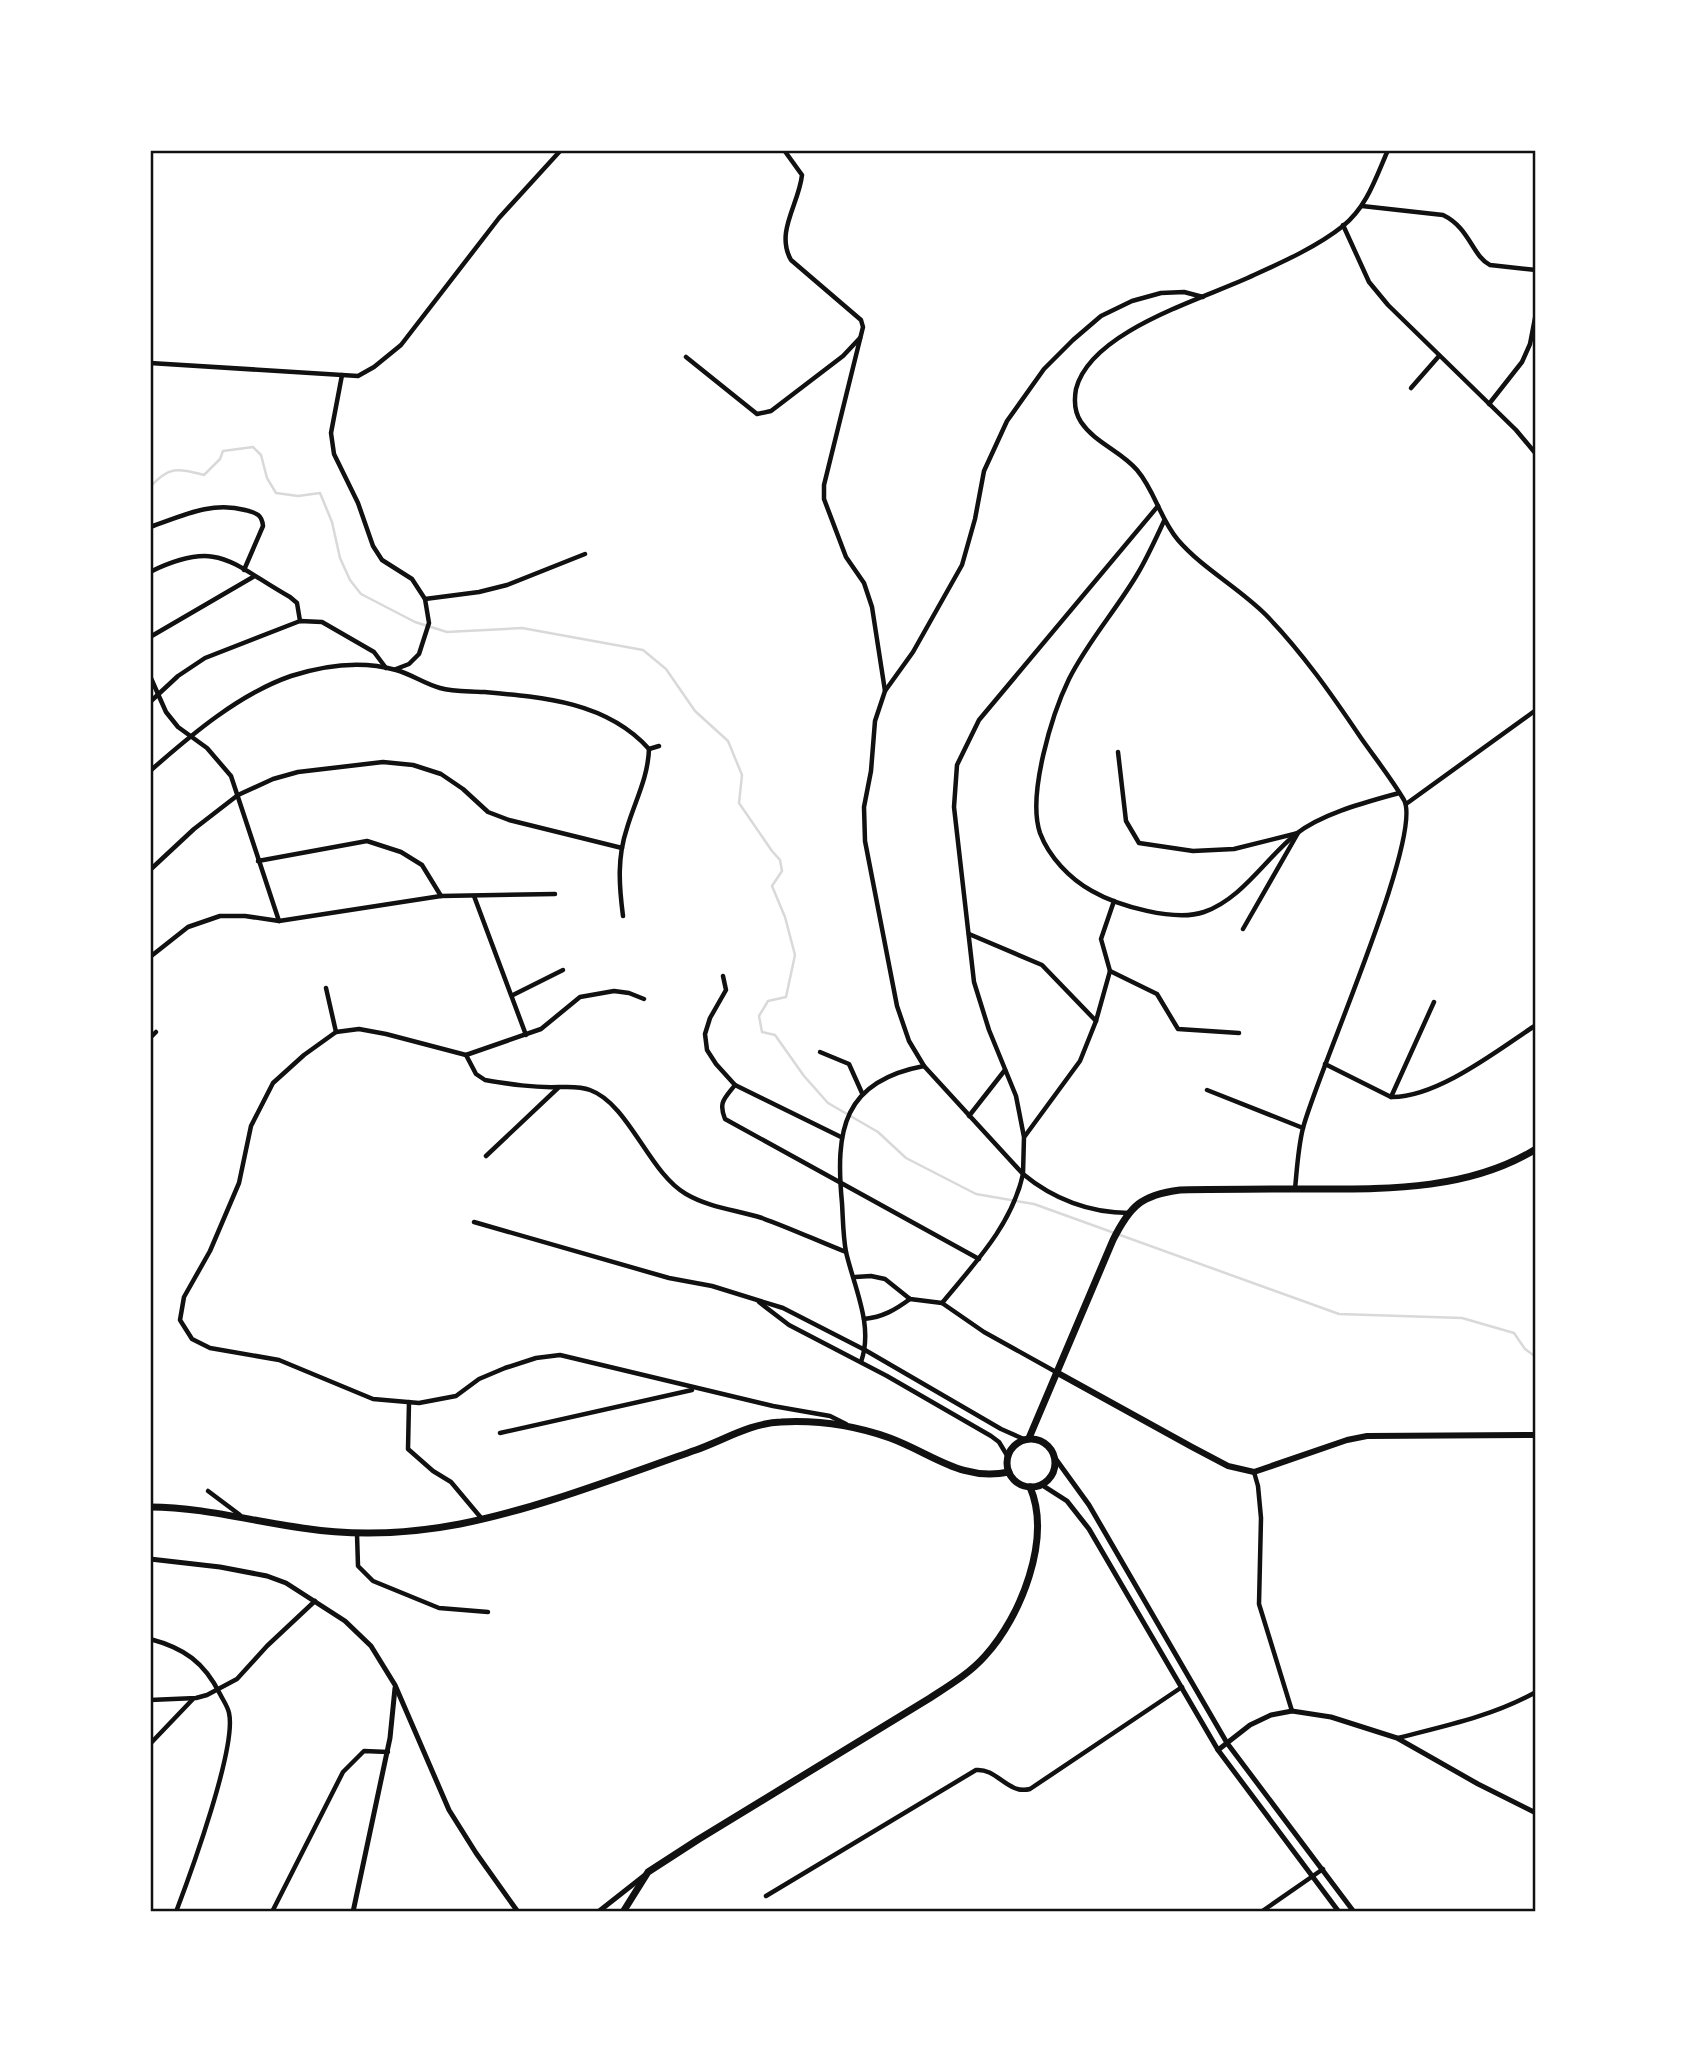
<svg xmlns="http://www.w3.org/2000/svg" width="1686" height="2062" font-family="'DejaVu Sans',sans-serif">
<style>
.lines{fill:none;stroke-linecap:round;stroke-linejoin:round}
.stream{stroke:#d9d9d9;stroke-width:2.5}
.minor{stroke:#111;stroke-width:4.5}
.tertiary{stroke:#111;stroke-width:5}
.secondary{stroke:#111;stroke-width:6}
.primary{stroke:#111;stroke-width:7}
.neatline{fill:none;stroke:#111;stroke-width:2.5}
</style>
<rect width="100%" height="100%" fill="#fff"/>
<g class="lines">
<path class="stream" d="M150 487C169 466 177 468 204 475L220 459 223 451 253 447 261 455 267 478 276 493 298 496 320 493 332 522 340 558 350 580 361 594 415 622 447 632 522 628 643 650 666 669 695 711 728 741 742 775 739 803 772 851 780 860 782 871 772 886 785 917 795 955 786 997 768 1001 759 1016 762 1032 775 1035 804 1076 828 1103 878 1132 906 1158 976 1194 1034 1204 1339 1314 1462 1318 1514 1333 1525 1349 1536 1357"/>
<g class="minor">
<path d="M784 150 802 175C799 204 775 232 791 260L861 320 863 327 824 485V499L846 557 864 583 872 607 885 691"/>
<path d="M1362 206 1443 215C1470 228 1472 256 1490 265L1536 270"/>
<polyline points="1343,225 1369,282 1388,305 1516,430 1536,454"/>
<polyline points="686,357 757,414 771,411 843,356 860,338"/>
<polyline points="150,363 358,376 374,367 401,345 499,218 561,150"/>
<polyline points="342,375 331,433 334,454 358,503 373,546 382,560 412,579 425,599 429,623 419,654 409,664 396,669"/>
<polyline points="1411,388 1439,356"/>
<polyline points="1489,404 1522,362 1530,344 1536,313"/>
<path d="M1164 521C1156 538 1148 556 1138 573 1117 609 1088 641 1069 679 1052 714 1027 795 1040 833 1049 857 1070 879 1092 891 1118 906 1175 922 1204 912 1242 899 1266 858 1296 834 1323 813 1367 802 1399 793"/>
<path d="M150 527C182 516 211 501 245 510 256 513 262 514 263 526L244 570"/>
<path d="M150 572C219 538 231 564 290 597L297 603 300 621"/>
<polyline points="425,599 479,592 507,585 585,554"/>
<polyline points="150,637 253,577"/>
<polyline points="150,676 166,712 178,727 207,748 231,776 279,921"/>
<polyline points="150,702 178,676 205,658 300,621 322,622 374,652 386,668"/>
<polyline points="1118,752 1126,821 1139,843 1193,851 1234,849 1298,833 1243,929"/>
<path d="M150 771C191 735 239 694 291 676 325 665 361 660 396 670 411 674 425 684 440 688 453 692 469 691 483 692 543 697 607 702 649 749L659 746"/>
<polyline points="1406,804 1536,710"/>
<polyline points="258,861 367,841 401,852 422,865 441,896"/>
<polyline points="150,870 194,829 238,795 273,779 298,772 383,762 413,765 441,774 463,789 488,812 509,820 622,848"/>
<polyline points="474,896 526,1035"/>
<path d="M623 916C619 885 617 858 627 828 635 801 648 778 649 749"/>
<polyline points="969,934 1042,965 1096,1021"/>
<polyline points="150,957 188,927 220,916 245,916 279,921 441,896 555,894"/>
<polyline points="1110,971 1157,994 1178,1029 1239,1033"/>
<polyline points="723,976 726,990 710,1018 705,1034 707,1050 716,1064 735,1085 841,1137"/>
<polyline points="326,988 336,1032"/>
<polyline points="513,995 563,970"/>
<polyline points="644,999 629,993 614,991 580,997 541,1029 466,1055 386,1034 359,1029 336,1032 304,1055 273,1083 251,1126 239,1183 210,1251 184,1297 180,1320 192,1339 210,1348 279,1360 373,1399 419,1403 456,1396 479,1379 505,1368 536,1358 560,1355 773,1406 830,1416 846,1424"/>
<polyline points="150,1038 156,1032"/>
<polyline points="820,1052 849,1064 862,1093"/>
<path d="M466 1055 476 1074 485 1080C509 1084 534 1088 559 1087 570 1087 580 1086 590 1090 629 1104 649 1173 686 1194 710 1208 737 1210 762 1218 790 1228 818 1241 846 1252"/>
<path d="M1325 1064 1391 1097C1437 1098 1498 1050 1536 1025"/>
<path d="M735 1085C725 1098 718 1102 725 1119L979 1259"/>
<polyline points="1207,1090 1303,1128"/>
<polyline points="1391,1097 1434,1002"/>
<polyline points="969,1116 1005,1070"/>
<polyline points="1025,1136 1080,1061 1096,1021 1110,971 1101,939 1114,901"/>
<polyline points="486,1156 558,1088"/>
<path d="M1295 1189C1297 1169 1298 1148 1303 1128 1317 1073 1424 836 1404 800 1391 778 1375 758 1361 738 1332 695 1302 652 1266 615 1238 587 1203 569 1178 540 1160 519 1155 491 1137 470 1121 451 1095 443 1081 422 1075 413 1074 400 1076 389 1091 330 1204 299 1254 275 1283 262 1318 246 1343 226 1367 207 1376 177 1388 150"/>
<path d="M1129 1213C1090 1213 1053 1199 1023 1174L1024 1137 1016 1096 989 1030 974 982 954 807 957 765 979 720 1158 506"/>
<polyline points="474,1222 669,1278 712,1286 783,1308 865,1350 1001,1429 1026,1440"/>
<polyline points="855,1277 871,1276 885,1279 910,1299 942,1303"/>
<polyline points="759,1302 789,1325 887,1376 991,1436 999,1442 1008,1457"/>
<path d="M864 1319C883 1317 895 1310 910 1299"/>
<path d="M861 1362C874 1326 854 1287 846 1252 843 1236 843 1219 842 1203 835 1130 843 1081 924 1066"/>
<path d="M1056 1372 984 1332 942 1303C974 1264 1012 1225 1023 1174L924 1066 909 1041 897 1006 865 841 864 807 871 771 875 721 885 691 913 652 962 565 975 519 984 471 1007 421 1044 369 1073 340 1101 316 1132 301 1161 293 1184 292 1203 297"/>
<polyline points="409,1402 408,1449 433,1471 451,1482 482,1519"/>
<polyline points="500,1433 692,1390"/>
<polyline points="1254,1472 1258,1486 1261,1518 1259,1604 1292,1711"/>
<polyline points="208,1491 240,1515"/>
<polyline points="357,1534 358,1566 373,1581 439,1608 488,1612"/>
<path d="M150 1639C184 1648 204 1662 220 1694 223 1700 228 1707 229 1713 237 1747 190 1875 176 1912"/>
<polyline points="150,1700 196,1698 207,1695 237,1679 267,1646 315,1601"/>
<path d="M1398 1738C1445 1726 1493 1716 1536 1692"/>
<polyline points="150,1744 193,1699"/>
<path d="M766 1896 976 1770C997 1768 1008 1795 1030 1789L1182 1687"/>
<polyline points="272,1912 343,1772 364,1751 388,1752"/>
<polyline points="1261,1912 1323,1869"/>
</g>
<g class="tertiary">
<polyline points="1055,1458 1089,1505 1227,1743 1354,1912"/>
<polyline points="1042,1485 1067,1501 1089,1529 1218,1750 1339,1912"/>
<polyline points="150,1559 220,1567 267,1576 286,1583 345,1621 371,1646 395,1685 449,1810 476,1853 518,1912"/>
<polyline points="1218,1750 1250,1725 1271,1715 1292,1711 1331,1717 1397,1738 1478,1784 1536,1813"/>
<polyline points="353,1912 390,1738 395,1688"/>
<polyline points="598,1912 645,1875"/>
</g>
<polyline class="secondary" points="1056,1372 1192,1447 1228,1466 1254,1472 1347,1440 1367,1436 1536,1435"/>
<g class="primary">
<path d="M1029 1438 1113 1240C1130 1206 1141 1195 1180 1190 1223 1189 1265 1189 1308 1189 1385 1189 1468 1191 1536 1149"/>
<circle cx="1031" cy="1463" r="24"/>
<path d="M150 1507C202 1507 251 1521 302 1528 354 1536 408 1534 460 1524 537 1509 621 1476 696 1450 724 1440 751 1423 781 1422 817 1420 856 1426 890 1438 933 1454 962 1482 1009 1472"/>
<path d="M623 1912 648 1872 699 1839 930 1698C950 1685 970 1673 985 1656 1021 1617 1052 1538 1030 1487"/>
</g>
</g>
<rect width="1686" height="2062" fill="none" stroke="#ffffff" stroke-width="304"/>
<rect x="152" y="152" width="1382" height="1758" class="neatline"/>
</svg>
